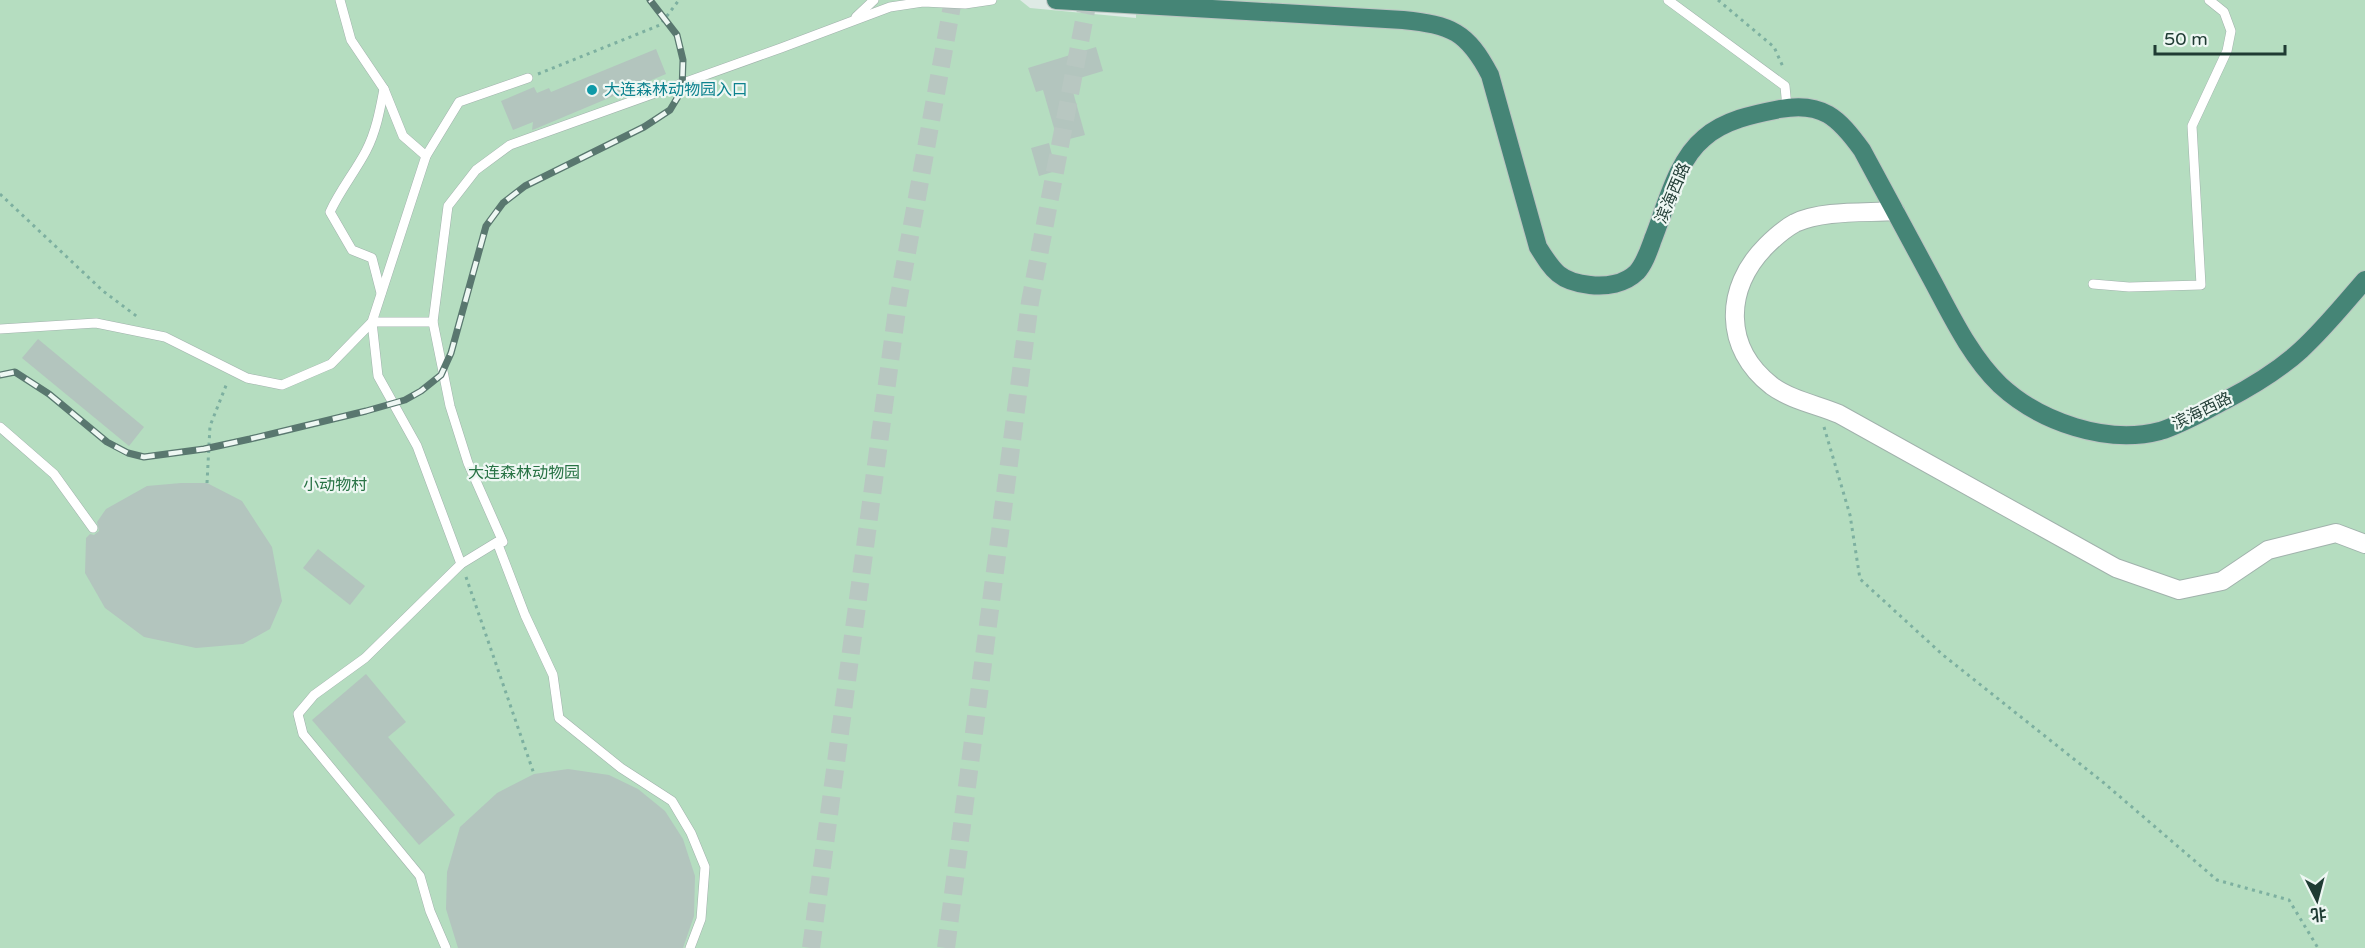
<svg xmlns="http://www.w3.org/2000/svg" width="2365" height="948" font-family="'Varela Round','Noto Sans SC',sans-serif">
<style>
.green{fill:#b5ddc0}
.building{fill:#b3c5be}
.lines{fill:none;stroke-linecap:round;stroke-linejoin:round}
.trunk-tunnel{stroke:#b8c7c1;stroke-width:18;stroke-dasharray:18 9;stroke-linecap:butt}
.service-casing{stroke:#a1b2ac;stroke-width:10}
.minor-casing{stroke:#a1b2ac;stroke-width:20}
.trunk-casing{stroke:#bcc4c2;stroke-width:20}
.path{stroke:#7db0a0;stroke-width:3;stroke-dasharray:3 4.5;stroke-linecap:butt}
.service{stroke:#fff;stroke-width:9}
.minor{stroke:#fff;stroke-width:18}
.trunk{stroke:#458576;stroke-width:18}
.rail-casing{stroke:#59776f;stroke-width:7}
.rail{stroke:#eef7f3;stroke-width:4.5;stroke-dasharray:14;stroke-linecap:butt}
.culture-dot{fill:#0f9aa8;stroke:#eef7f3;stroke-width:2}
.labels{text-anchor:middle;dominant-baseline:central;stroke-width:4.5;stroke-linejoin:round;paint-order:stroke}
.culture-label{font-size:16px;fill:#0d838f;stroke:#eef7f3;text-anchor:start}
.street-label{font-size:16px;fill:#1f3b33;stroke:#eef7f3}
.park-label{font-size:16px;fill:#287345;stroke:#eef7f3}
</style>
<rect width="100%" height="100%" fill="#deeae5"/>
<polygon class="green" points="0,0 1020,0 1030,8 1136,18 1136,0 2365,0 2365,948 0,948"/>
<g class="building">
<polygon points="1096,47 1103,71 1070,81 1085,135 1058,142 1043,90 1036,92 1028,68"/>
<polygon points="656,49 666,74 535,129 532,130 533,122 513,130 501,101 534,87 537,93 549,88 551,92"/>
<polygon points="1049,143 1056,171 1039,176 1031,148"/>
<polygon points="38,339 144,427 129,446 22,358"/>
<polygon points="181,483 207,483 242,501 272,547 282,601 270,629 243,644 196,648 144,637 105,608 85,573 86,538 90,534 94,535 99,531 97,522 106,509 147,486"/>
<polygon points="318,549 365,586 350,605 303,568"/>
<polygon points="366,674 406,722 388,737 455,815 419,845 312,720"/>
<polygon points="568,769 609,775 638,789 665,811 683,839 695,876 694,916 683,948 458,948 446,909 447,872 460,827 497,793 534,774"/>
</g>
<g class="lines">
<g class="trunk-tunnel">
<polyline points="811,948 898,302 953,0"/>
<polyline points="946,948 1030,302 1088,0"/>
</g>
<g class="service-casing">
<g id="service">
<polyline points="340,0 351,40 384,89 403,136 426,156"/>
<polyline points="1668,0 1785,86 1787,108"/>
<polyline points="856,17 874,0"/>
<polyline points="2093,284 2129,287 2201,285 2192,126 2227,51 2231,31 2224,12 2209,0"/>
<path d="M381 293 372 258 352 250 330 212C340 190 355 172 366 151 376 132 380 110 384 89"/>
<polyline points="433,322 450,406 468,463 503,542"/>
<polyline points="0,329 96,323 165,337 247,378 282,385 331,364 372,322 426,156 459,102 528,78"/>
<polyline points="0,427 54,474 93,528"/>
<polyline points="461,564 417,446 378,376 372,322 433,322 448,206 476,170 510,145 781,48 890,7 923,2 965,4 992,0"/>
<polyline points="446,948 430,911 420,876 303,734 298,714 314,695 365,658 461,564 497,542 525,615 553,675 559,718 621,768 672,801 691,833 705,867 701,919 690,948"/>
</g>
</g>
<g class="minor-casing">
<path id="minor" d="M1895 211C1865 213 1822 210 1795 223 1784 229 1775 237 1766 246 1724 288 1723 348 1772 386 1791 400 1818 405 1839 414L2116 568 2179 590 2222 581 2268 550 2336 533 2365 544"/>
</g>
<g class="trunk-casing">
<path id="trunk" d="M1056 0 1403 20C1451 25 1467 31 1490 75L1538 247C1553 271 1560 282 1590 285 1606 287 1625 284 1637 272 1645 263 1649 250 1653 239 1666 207 1676 161 1704 138 1724 120 1754 114 1780 109 1822 101 1839 118 1862 150 1885 193 1908 236 1931 278 1951 315 1970 356 2000 385 2040 422 2107 445 2160 431 2183 424 2204 411 2226 400 2253 386 2278 371 2301 350 2324 329 2344 304 2365 280"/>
</g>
<g class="path">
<polyline points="1718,0 1774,47 1784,69"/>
<polyline points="538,74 660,25 679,0"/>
<polyline points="0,194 103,291 139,318"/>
<polyline points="1824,427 1850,515 1860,579 1943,655 2104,783 2217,880 2289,900 2318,948"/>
<polyline points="207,483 210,426 227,383"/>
<polyline points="466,577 534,774"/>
</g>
<use href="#service" class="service"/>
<use href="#minor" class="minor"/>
<use href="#trunk" class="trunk"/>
<g class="rail-casing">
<polyline id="rail" points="0,375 15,372 49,394 107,442 128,453 144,457 204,449 250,439 366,411 405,400 421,391 441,375 451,353 486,226 503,203 525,186 644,127 670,110 682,90 683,60 677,35 650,0"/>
</g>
<use href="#rail" class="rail"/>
</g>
<circle class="culture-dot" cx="592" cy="90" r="6"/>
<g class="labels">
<g class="culture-label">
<text x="604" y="90">大连森林动物园入口</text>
</g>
<g class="street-label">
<text transform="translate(1673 193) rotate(-67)">滨海西路</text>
<text transform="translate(2202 411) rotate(-26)">滨海西路</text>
</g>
<g class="park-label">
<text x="524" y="473">大连森林动物园</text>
<text x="335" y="485">小动物村</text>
</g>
</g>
<g transform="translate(2317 900) rotate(174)" stroke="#eef7f3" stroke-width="4.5" paint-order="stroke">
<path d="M0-4.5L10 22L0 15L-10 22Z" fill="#1f3b33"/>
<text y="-9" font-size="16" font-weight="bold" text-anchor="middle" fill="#1f3b33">北</text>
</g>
<path d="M2155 45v9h130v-9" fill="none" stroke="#1f3b33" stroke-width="3"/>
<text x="2164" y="45" font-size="18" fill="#1f3b33" stroke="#eef7f3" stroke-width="4.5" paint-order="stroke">50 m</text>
</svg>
